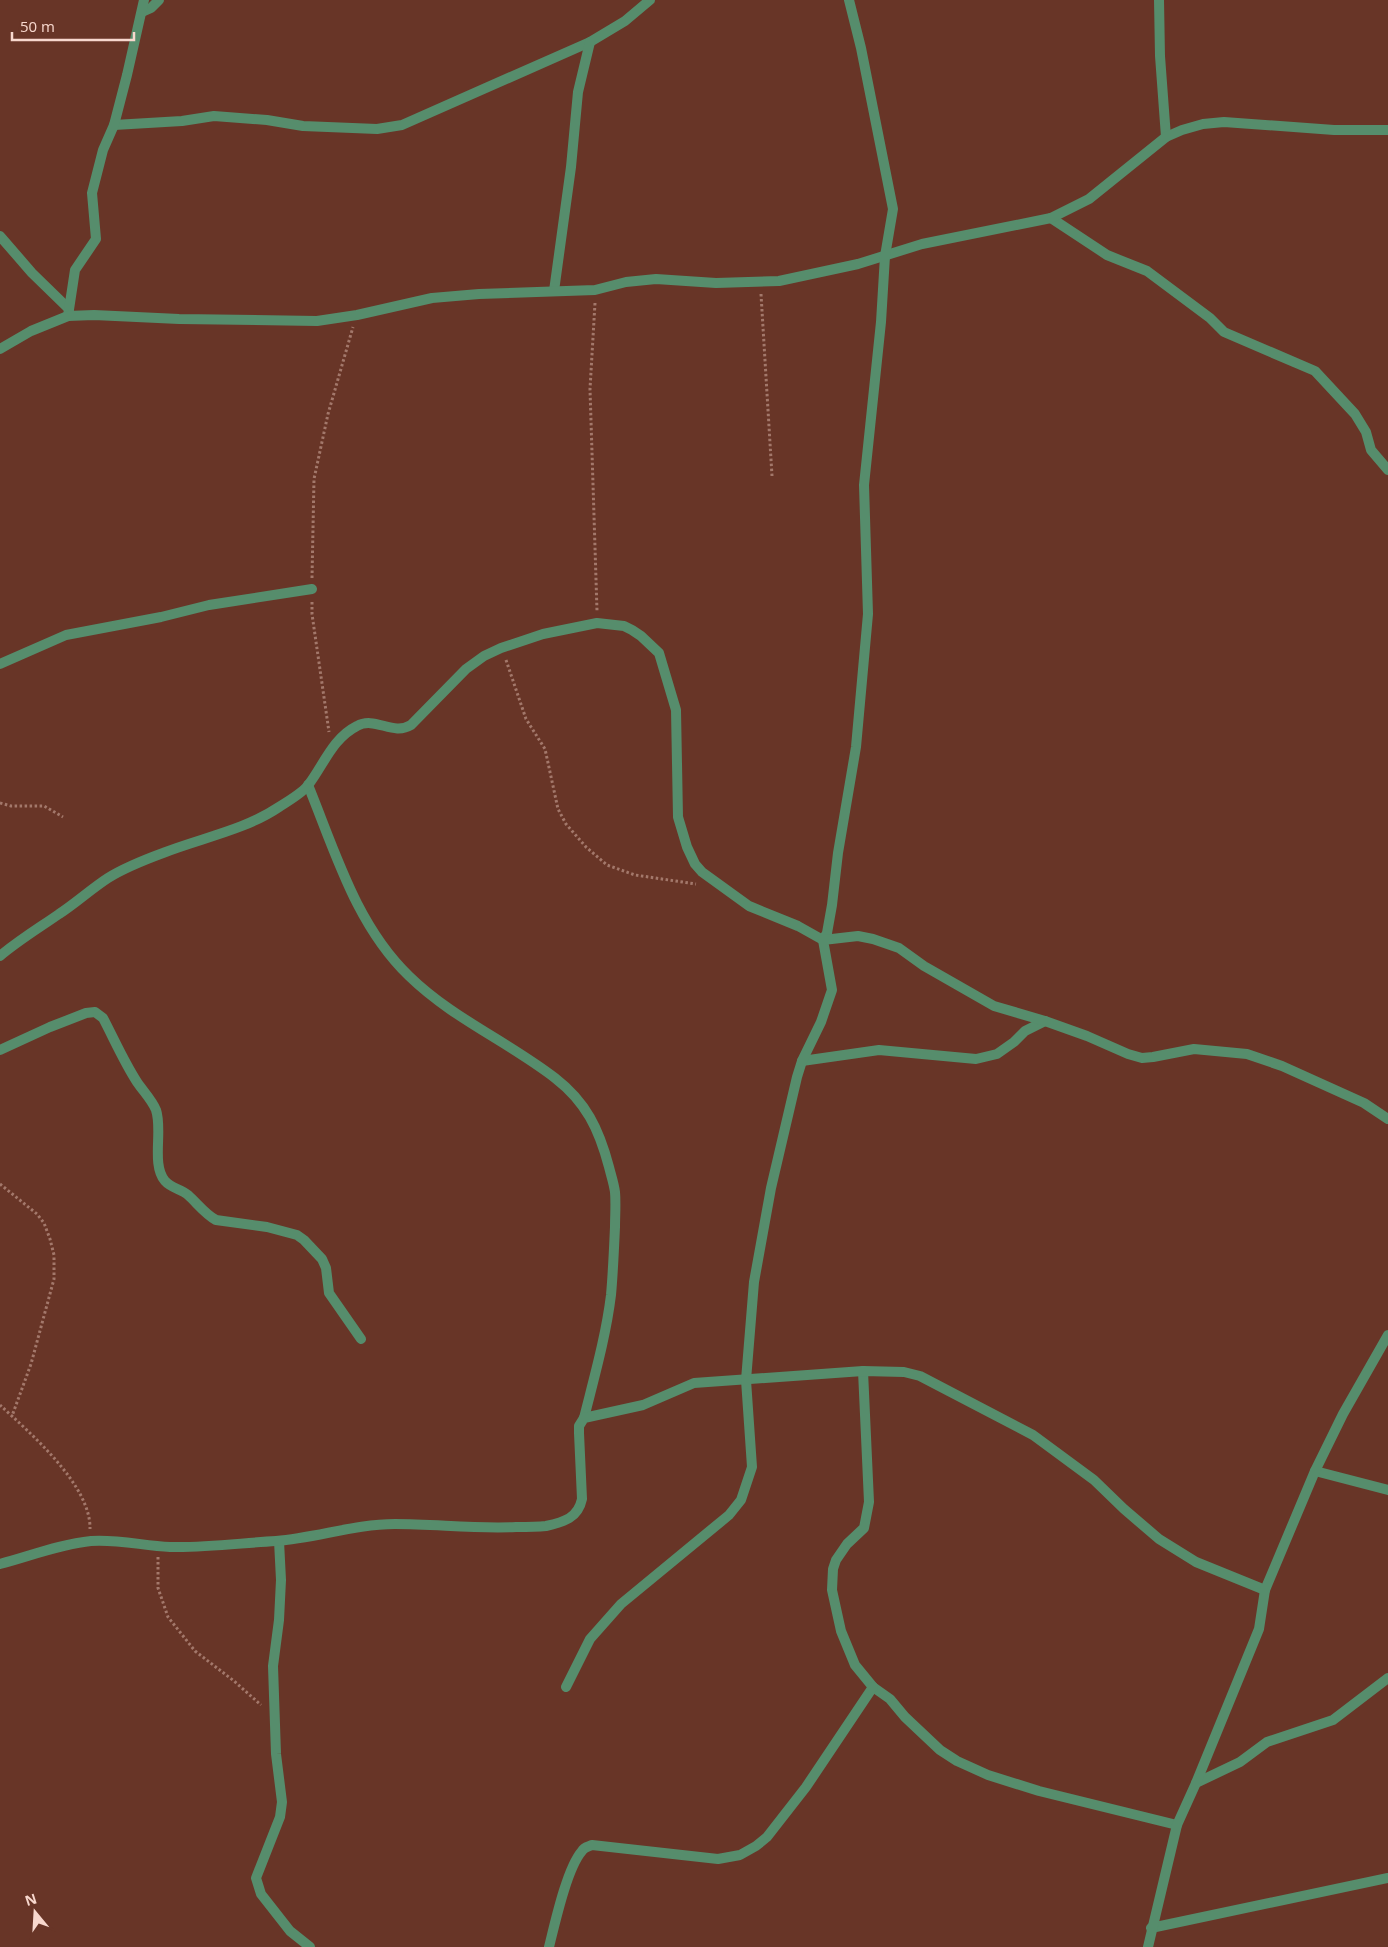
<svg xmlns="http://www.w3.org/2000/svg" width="1388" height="1947" font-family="'Open Sans',sans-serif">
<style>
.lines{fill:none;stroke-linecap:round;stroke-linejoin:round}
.path{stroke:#a3786b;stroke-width:3;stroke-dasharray:2.5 2.5;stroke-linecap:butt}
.service{stroke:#568d6c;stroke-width:10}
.minor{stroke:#568d6c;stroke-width:10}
</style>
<rect width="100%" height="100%" fill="#683527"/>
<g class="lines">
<g class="path">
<polyline points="761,294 772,476"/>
<polyline points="595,303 590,389 597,611"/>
<polyline points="312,578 314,479 328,414 353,327"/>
<polyline points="312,602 312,614 329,732"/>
<polyline points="506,660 526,719 545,749 558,809 566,824 586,847 607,865 635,875 696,884"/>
<polyline points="0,803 11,806 44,806 63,817"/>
<polyline points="0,1184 37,1214 44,1223 50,1239 54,1255 54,1279 31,1364 12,1416"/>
<path d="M0 1405C30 1433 91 1485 90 1529"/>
<polyline points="158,1557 158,1588 168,1617 195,1651 234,1681 261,1705"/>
</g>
<g class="service">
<polyline points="0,236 32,273 69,309"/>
<polyline points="1315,1471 1388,1490"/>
<polyline points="1196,1783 1240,1762 1267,1742 1333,1720 1388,1678"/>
<polyline points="1151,1928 1388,1878"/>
</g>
<g class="minor">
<polyline points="1159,0 1160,56 1166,137"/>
<polyline points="142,12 151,8 159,0"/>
<polyline points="114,125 182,121 214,116 267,120 303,126 377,129 402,125 590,42 625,21 650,0"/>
<polyline points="1051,218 1107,255 1147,271 1210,318 1224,332 1315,371 1355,414 1366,432 1371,450 1388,470"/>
<polyline points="554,291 571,167 578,92 590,42"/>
<polyline points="68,316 75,270 96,239 92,193 103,150 114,125 127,75 144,0"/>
<polyline points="0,349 31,331 68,316 94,315 179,319 317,321 357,315 432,298 479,294 595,290 626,282 656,279 716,283 779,281 858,264 922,244 1051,218 1089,199 1166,137 1182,130 1203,124 1224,122 1334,130 1388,130"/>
<polyline points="0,664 66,635 161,617 209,605 312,589"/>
<path d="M308 785C335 851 356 925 409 976 452 1018 507 1041 555 1078 586 1102 599 1129 609 1167 611 1175 614 1184 615 1192 616 1203 615 1216 615 1227 614 1249 613 1273 611 1295 606 1336 594 1378 584 1418"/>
<path d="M0 956C19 940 39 928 59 914 76 903 91 889 108 878 124 868 144 860 163 853 201 838 245 830 279 807 288 801 303 793 309 784 324 764 333 738 357 726 375 716 393 736 411 725L466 669 484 656 501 648 543 634 597 623 624 626 632 630 641 636 659 653 676 710 678 817 687 847 695 864 702 872 749 906 798 926 823 940 827 933 832 905 838 853 856 747 868 614 864 485 881 322 885 256 893 209 861 48 849 0"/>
<path d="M0 1050 50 1027 86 1013 95 1012 103 1018C114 1039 124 1062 137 1082 143 1091 152 1100 156 1110 163 1130 151 1165 165 1181 171 1188 181 1189 188 1195 197 1203 205 1214 216 1220L267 1227 297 1235 304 1240 322 1259 326 1268 329 1293 361 1339"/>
<polyline points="802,1061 879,1050 976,1059 997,1054 1014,1042 1025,1031 1045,1021"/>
<polyline points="863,1371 869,1502 864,1528 847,1544 836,1560 833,1569 832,1590 841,1631 855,1665 873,1687 890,1699 905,1717 940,1750 957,1761 988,1775 1039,1791 1177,1825"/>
<polyline points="279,1541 281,1580 279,1620 273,1666 276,1754 282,1802 280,1817 256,1878 261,1894 290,1931 310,1947"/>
<path d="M0 1564C30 1556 61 1544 91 1541 118 1539 144 1546 170 1547 205 1548 241 1543 276 1541 316 1538 355 1524 395 1524 436 1524 475 1529 516 1527 526 1527 536 1527 546 1526 564 1522 578 1518 582 1499L579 1433V1426L584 1418 643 1405 694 1383 863 1371 904 1372 920 1376 1033 1435 1094 1480 1124 1509 1159 1539 1196 1562 1265 1590"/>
<polyline points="566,1687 590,1639 621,1604 729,1515 741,1500 752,1467 746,1380 754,1282 771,1188 797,1077 802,1061 821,1022 832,990 823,940 858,936 873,939 899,948 924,966 994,1006 1045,1021 1087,1036 1128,1054 1142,1058 1153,1057 1194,1049 1247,1054 1282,1066 1364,1103 1388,1119"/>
<path d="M549 1947C555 1923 567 1868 582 1851 584 1847 587 1847 592 1845L718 1859 740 1855 756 1846 767 1837 806 1787 873 1687"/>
<polyline points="1148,1947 1177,1825 1196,1783 1259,1629 1265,1590 1315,1471 1343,1414 1388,1335"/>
</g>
</g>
<g transform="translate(35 1912) rotate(342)" stroke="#683527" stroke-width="4" paint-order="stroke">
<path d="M0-4L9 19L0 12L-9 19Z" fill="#f8d8ce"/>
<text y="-8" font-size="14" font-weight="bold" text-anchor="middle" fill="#f8d8ce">N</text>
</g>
<path d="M12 32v8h122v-8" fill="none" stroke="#f8d8ce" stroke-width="2.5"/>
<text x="20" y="32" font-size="15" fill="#f8d8ce" stroke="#683527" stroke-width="4" paint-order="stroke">50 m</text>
</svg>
